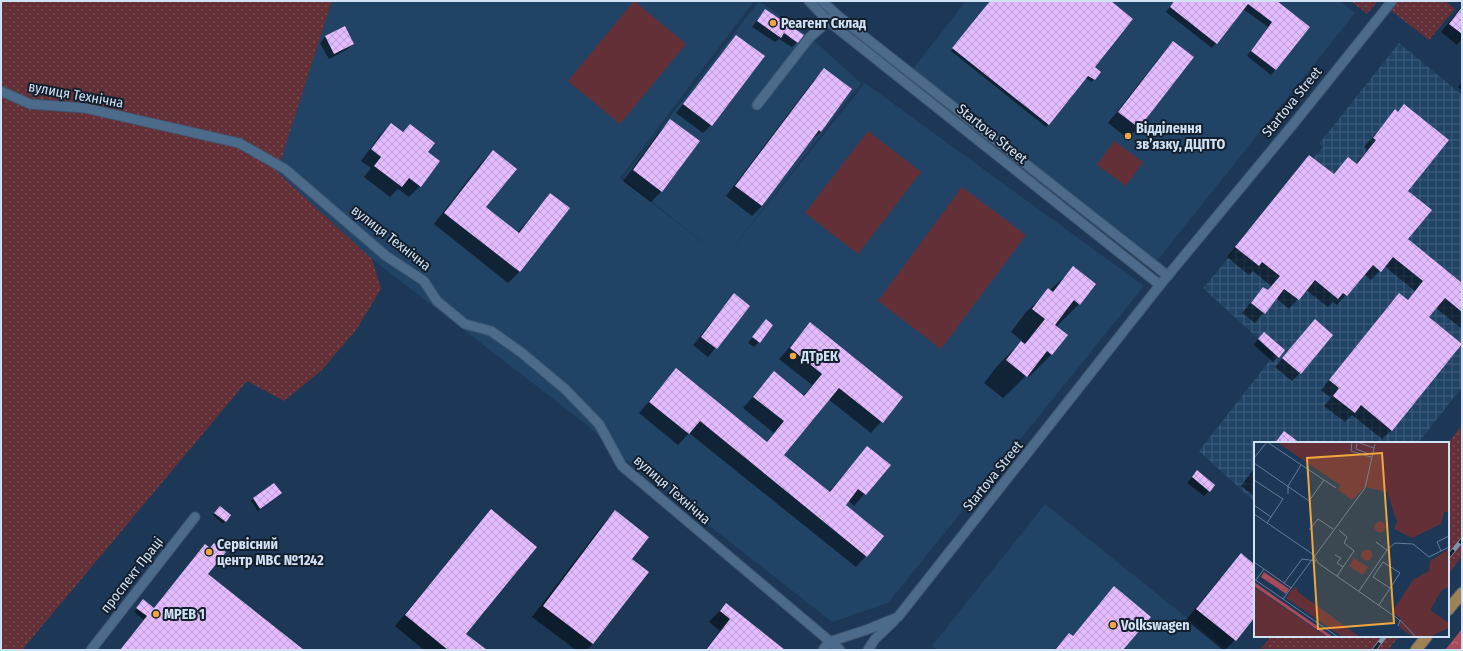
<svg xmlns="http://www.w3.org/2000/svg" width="1463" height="651" font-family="'Fira Sans Condensed',sans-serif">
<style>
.built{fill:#214366}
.industrial{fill:url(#industrial-grid)}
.grass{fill:url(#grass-dots)}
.forest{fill:url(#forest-crowns)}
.garden{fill:#643038}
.shadow{fill:#0007}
.building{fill:url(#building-cross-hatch)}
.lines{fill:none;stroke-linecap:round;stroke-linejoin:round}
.minor-casing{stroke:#3d566f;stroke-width:11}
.primary-casing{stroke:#3d566f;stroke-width:13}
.minor{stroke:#4c6a8a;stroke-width:9}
.primary{stroke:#9e8155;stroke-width:11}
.rail-casing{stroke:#7e94ac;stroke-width:4.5}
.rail{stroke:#131f2d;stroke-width:3;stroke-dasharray:9;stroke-linecap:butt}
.poi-dot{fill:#f0a63f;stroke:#131f2d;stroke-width:1.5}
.labels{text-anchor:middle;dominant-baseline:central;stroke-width:4;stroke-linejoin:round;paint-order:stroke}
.poi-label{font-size:14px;font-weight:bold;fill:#d1e2f5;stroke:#131f2d;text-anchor:start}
.street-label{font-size:14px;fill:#d1e2f5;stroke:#131f2d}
.inset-road{fill:none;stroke:#647c96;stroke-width:1}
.view{fill:#f0a63f;fill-opacity:0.15;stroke:#f0a63f;stroke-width:2}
.inset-edge{fill:none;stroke:#d1e2f5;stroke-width:2}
</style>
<defs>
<pattern id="industrial-grid" width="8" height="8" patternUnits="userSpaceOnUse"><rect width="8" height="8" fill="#214366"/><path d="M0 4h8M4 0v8" fill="none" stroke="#405e7c"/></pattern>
<pattern id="grass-dots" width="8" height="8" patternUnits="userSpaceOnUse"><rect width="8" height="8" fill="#643038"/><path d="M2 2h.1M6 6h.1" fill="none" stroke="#794e55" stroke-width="1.8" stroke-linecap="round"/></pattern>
<pattern id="forest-crowns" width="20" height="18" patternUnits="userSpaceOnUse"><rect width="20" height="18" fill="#a94a5b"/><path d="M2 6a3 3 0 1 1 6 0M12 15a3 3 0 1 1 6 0" fill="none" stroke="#b76c7b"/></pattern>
<pattern id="building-cross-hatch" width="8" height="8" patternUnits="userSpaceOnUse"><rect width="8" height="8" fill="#e3bbfe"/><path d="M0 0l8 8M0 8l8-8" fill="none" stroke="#ba9dd1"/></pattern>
</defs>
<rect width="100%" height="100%" fill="#1c3856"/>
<g class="built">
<polygon points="332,1 754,1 620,178 716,253 623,178 759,1 810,37 861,83 724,259 865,83 1144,286 888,603 832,622 626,460 587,425 372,259 277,172"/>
<polygon points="966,1 1340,1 1355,13 1156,262 913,69"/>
<polygon points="1045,504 1227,650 937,650 932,646"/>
</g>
<polygon class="industrial" points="1399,43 1462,95 1462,387 1418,443 1255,443 1255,502 1199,451 1275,354 1203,288 1323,147 1319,144"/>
<g class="grass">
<polygon points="1,1 332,1 277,172 372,259 381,289 356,330 321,371 284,401 247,381 22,650 1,650"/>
<polygon points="1351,1 1378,1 1367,14"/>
<polygon points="1395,1 1445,1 1455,9 1429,40 1389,9"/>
<polygon points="1462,425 1462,556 1448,574 1448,443"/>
<polygon points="1271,636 1399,636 1388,650 1260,650"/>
</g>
<polygon class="forest" points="1462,629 1462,650 1445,650"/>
<g class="garden">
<polygon points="634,1 686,44 620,124 568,81"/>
<polygon points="868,131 921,172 858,254 805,213"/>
<polygon points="1114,141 1143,162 1126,186 1097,165"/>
<polygon points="962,187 1026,235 941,349 878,301"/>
</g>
<g class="shadow">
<polygon points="990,1 1109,1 1094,68 1100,72 1092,82 1086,78 1046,127 951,51"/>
<polygon points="1174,1 1275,1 1308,27 1271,75 1247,56 1268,27 1243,9 1212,48 1166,12"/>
<polygon points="1462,6 1462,39 1457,45 1441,32"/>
<polygon points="765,10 797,42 792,47 779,39 775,42 752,27"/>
<polygon points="344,27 353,44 348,49 329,59 320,43 325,37"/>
<polygon points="737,37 711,125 703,133 676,113"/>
<polygon points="1173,42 1193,57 1138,128 1127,138 1108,123 1163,53"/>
<polygon points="824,70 821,132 810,141 762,206 752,216 726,196 814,80"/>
<polygon points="1462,82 1462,90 1458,87"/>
<polygon points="1395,111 1407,191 1406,239 1462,284 1462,329 1436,308 1428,318 1392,430 1382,439 1352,415 1345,422 1324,406 1331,398 1321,390 1390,304 1399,294 1407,301 1415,291 1384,266 1371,280 1364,274 1337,305 1333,302 1328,307 1306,290 1289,309 1276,298 1255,323 1242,313 1263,288 1267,291 1271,286 1253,271 1249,275 1227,257 1309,156 1333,174 1348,158 1356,164 1367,150 1364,147"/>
<polygon points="670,121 662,191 651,202 623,181 659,132"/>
<polygon points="391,124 402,132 410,125 427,153 439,162 420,186 409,197 398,189 390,197 364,177 371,168 361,161 380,135"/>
<polygon points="493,151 485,208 517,233 550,194 568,209 519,272 508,283 434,224 482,162"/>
<polygon points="1074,268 1079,304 1056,327 1067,335 1051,355 1029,377 1027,375 1003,398 984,383 998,365 1022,341 1011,332 1026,312"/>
<polygon points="734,295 749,306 708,357 693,345"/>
<polygon points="766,321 759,342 754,347 748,343"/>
<polygon points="1315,321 1300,373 1292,381 1275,367"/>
<polygon points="811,323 902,397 871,433 828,399 783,455 829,492 867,447 889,465 854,506 848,500 844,505 866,556 856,567 689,433 678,445 639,413 676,369 766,442 774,433 743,408 774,372 803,396 812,385 779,359"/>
<polygon points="1259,338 1278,357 1273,362 1254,345"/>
<polygon points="1255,467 1255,497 1241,486"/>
<polygon points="1197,472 1209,491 1204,496 1187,483"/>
<polygon points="274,484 278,495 258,511 251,501"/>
<polygon points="217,510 225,521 223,524 213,515"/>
<polygon points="491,510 465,634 486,650 424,650 395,626"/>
<polygon points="615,512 631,559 593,644 586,650 576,650 532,617 604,523"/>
<polygon points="205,545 210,549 207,574 302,650 120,650 144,620 134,612 140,604 153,609"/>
<polygon points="1241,555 1255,566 1255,615 1235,640 1225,650 1223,650 1186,620 1230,566"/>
<polygon points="1114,588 1123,650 1054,650 1069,634 1072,637"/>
<polygon points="726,604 783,650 705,650 720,631 709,622"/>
</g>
<g class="building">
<polygon points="990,1 1111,1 1133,19 1095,67 1101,72 1095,80 1088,76 1049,125 952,48"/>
<polygon points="1174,1 1277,1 1310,27 1276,70 1251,51 1272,22 1248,4 1217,44 1170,7"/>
<polygon points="1462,7 1462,34 1449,24"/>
<polygon points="765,9 804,35 798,43 784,33 781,38 757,21"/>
<polygon points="345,26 354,44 334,54 325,36"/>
<polygon points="736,35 765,56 712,126 683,104"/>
<polygon points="1173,41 1194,57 1139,128 1118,112"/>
<polygon points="824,68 852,89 821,132 819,130 762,206 735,186"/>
<polygon points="1404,104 1449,140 1408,191 1432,210 1408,239 1462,283 1462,312 1445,298 1429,317 1462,344 1392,431 1361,405 1355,413 1333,396 1339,388 1329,380 1399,293 1408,300 1423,281 1393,257 1381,272 1373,265 1347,296 1343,293 1338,299 1315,280 1299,300 1284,289 1265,314 1251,303 1263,287 1268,290 1280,276 1262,262 1259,266 1235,247 1309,155 1334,174 1348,157 1357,164 1376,140 1373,138 1395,109 1398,112"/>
<polygon points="670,119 700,141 662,192 633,170"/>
<polygon points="391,123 403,132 410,124 435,143 428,152 440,161 421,187 409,178 402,187 374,166 381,157 371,149"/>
<polygon points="493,150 517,169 486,207 519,233 550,193 570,208 520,272 444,213"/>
<polygon points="1073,266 1096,284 1080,305 1074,300 1055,325 1068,335 1052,355 1047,351 1027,377 1006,360 1021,341 1025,344 1045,319 1032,309 1048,288 1053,292"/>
<polygon points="734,293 750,306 717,349 701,337"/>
<polygon points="766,319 773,325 760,343 752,337"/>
<polygon points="1315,319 1333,335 1301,374 1282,358"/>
<polygon points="810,322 903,397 883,423 839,388 784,455 830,492 867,446 891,465 866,495 858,489 846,505 884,536 867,557 700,421 689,434 649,402 676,368 767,442 784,421 753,397 774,371 804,396 822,374 790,348"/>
<polygon points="1264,332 1285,350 1279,358 1258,339"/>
<polygon points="1284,431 1300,443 1275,443"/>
<polygon points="1197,470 1215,485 1210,492 1192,477"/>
<polygon points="274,483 282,493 260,509 253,498"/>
<polygon points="220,506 231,515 226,522 214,513"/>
<polygon points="491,509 537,547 466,634 487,650 448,650 405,615"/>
<polygon points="615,510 649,537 632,559 649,572 593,644 543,606"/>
<polygon points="214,543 226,552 208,574 304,650 120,650 147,616 136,608 143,599 154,608 205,544 210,548"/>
<polygon points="1241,553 1255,565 1255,617 1236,641 1196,609"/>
<polygon points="1114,586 1151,617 1123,650 1055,650 1069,633 1073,636"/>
<polygon points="726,603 785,650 706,650 730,619 720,611"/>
</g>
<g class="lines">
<g class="minor-casing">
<g id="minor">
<polyline points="809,1 828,21 1160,285"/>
<polyline points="822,1 837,15 1168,276"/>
<polyline points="1,91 30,104 85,108 239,143 285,169 386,256 424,281 437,301 465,324 491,331 522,353 565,389 599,424 622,466 840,650"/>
<polyline points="757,105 810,37 832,18"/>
<polyline points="91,650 195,517"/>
<polyline points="823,650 829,642 866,630 898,617 1160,285 1295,122 1392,1"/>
<polyline points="868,650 875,639 894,621"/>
</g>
</g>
<g class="primary-casing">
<g id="primary">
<polyline points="1448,610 1462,593"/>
<polyline points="1416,650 1427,636"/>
</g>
</g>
<use href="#minor" class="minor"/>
<use href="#primary" class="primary"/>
<g class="rail-casing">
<g id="rail">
<polyline points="1448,557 1462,540"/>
<polyline points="1374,650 1385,636"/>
</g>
</g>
<use href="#rail" class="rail"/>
</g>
<g class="poi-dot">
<circle cx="773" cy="23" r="4"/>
<circle cx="1128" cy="136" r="4"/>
<circle cx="793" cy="356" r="4"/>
<circle cx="209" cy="552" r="4"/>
<circle cx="156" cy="614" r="4"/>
<circle cx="1113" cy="625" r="4"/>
</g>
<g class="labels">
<g class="poi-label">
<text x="781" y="23">Реагент Склад</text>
<text x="1136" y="128">Відділення<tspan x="1136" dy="16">зв’язку, ДЦПТО</tspan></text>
<text x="801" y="356">ДТрЕК</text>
<text x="217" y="544">Сервісний<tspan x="217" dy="16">центр МВС №1242</tspan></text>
<text x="164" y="614">МРЕВ 1</text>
<text x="1121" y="625">Volkswagen</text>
</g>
<g class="street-label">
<text transform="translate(76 95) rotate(10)">вулиця Технічна</text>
<text transform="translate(1292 102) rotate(-51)">Startova Street</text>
<text transform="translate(992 134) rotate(39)">Startova Street</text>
<text transform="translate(391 238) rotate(38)">вулиця Технічна</text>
<text transform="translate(993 476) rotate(-51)">Startova Street</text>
<text transform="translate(672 490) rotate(41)">вулиця Технічна</text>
<text transform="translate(132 575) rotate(-52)">проспект Праці</text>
</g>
</g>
<g transform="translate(1254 442)">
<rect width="195" height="195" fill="#1c3856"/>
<path d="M23 0H195V70H190L187 82 158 96 140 87 143 80 133 50 111 45 98 58 84 48 86 43ZM195 107V145L188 148 176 168 195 181V186L175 195H159L145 185 146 176 138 170 159 138 175 129 176 119ZM43 145 44 150 106 195H89L32 156 39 146Z" fill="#643038"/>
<path d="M10 130 35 147 32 152 7 135ZM0 140 79 195H74L0 144Z" fill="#a94a5b"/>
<path d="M0 145 73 195H0Z" fill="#643038"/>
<path d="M120.5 85a5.5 5.5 0 1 1 11 0a5.5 5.5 0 1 1-11 0ZM107.5 113a5.5 5.5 0 1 1 11 0a5.5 5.5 0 1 1-11 0ZM100 116 114 125 109 133 95 124Z" fill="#643038"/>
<path class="inset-road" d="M98 0 97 9 117 15M103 0 102 7 113 11M103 0 120 6M0 16 13 0 82 46M0 21 55 59 70 38M0 38 29 57 13 81M34 52V44L47 23M0 63 17 75M0 72 60 113 64 121 143 176 146 179 144 184M55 88 64 77 79 87M85 88 93 95 90 101 100 109 89 125M122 100 133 108M187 109 183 100 195 94M81 113 87 116 83 121 89 125 83 134M0 120 10 127M0 137 84 195M2 138 10 127 30 141M37 146 30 141 48 117 62 119M105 149 133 108 141 101 159 102 175 115 195 105M29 157 111 46 121 2M125 163 146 131 129 120 119 135 136 146M146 178 162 195"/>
<path class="view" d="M128 11 140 181 64 187 53 16Z"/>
<rect width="195" height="195" class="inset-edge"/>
</g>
<rect width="1463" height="651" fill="none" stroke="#d1e2f5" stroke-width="4"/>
</svg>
